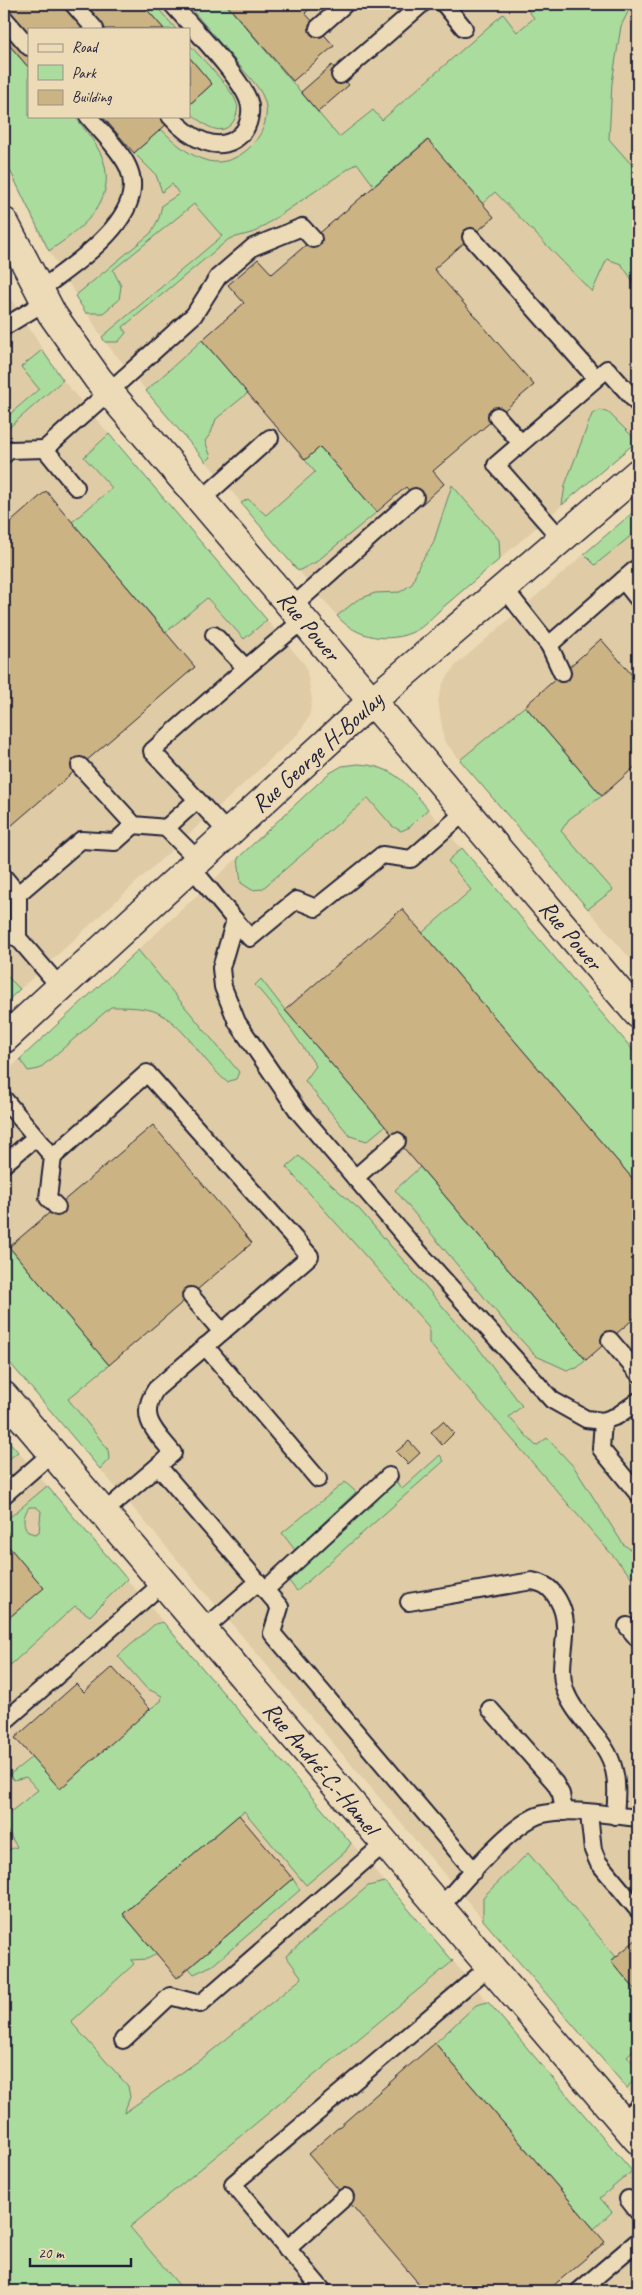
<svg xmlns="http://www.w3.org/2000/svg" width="642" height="2295" font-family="Caveat,sans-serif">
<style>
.built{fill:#dfcca6;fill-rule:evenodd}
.green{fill:#aadc9d;stroke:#667f6c;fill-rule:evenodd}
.building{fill:#ccb383;stroke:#22223b}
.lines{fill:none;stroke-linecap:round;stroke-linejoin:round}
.service-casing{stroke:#22223b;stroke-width:20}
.minor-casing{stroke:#22223b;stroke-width:31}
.service{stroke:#eddbb8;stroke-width:16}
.minor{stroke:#eddbb8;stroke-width:28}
.labels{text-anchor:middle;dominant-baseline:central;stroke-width:5;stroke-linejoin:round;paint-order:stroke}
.street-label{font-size:24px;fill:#22223b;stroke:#eddbb8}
</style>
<rect width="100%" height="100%" fill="#eddbb8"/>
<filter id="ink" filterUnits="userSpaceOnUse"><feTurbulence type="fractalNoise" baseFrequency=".02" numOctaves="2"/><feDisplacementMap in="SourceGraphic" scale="10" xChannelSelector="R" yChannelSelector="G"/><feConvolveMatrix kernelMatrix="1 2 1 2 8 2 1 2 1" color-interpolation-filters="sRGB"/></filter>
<g filter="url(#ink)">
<g class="built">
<path d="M4 4H638V440L416 631 398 638H378L360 633 343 623 105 342 41 238 4 158ZM29 29H189V116H29Z"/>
<polygon points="4,288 57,372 4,419"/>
<polygon points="63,380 109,434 84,457 113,488 73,522 166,632 207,598 242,637 267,620 306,666 312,700 309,717 298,734 4,1004 4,432"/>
<polygon points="638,508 638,968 444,741 438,701 443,683 456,665"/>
<polygon points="358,764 375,765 392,772 404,781 638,1056 638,2102 4,1356 4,1074 328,774 342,766"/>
<polygon points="4,1435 430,1935 119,2126 130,2097 128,2086 71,2022 17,1847 4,1851"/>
<polygon points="453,1961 638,2178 638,2291 184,2291 130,2227"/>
</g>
<g class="green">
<polygon points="142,4 154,4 176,29 164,29"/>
<path d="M187 4H226L339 137 373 110 382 120 503 14 517 32 534 18 523 4H632L621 26 612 83 609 139 638 172V288L621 264 607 259 592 292 495 192 482 204 427 140 374 186 357 163 255 232 229 239 123 327 126 333 118 342H105L102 337 222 236 194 204 113 270 121 286 119 300 103 313H86L75 296 151 233 159 218 162 205 179 194 172 184 162 192 156 175 134 153 161 129C174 142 189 156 208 161 240 169 276 130 264 99 259 86 247 75 239 65 222 45 204 24 187 4Z"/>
<path d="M4 39 29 68V116H75C85 131 101 147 105 166 114 206 77 232 49 251L4 158Z"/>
<path d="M189 44C200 57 233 89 237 104 239 108 236 118 233 122 220 140 200 122 189 111V105L212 84 189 57Z"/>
<polygon points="202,340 248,393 216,419 211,433 205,441 211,457 206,462 146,391"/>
<polygon points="42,350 63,380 4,432 4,419 39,389 21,367"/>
<polygon points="600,410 609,413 637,441 562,505 565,485 592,414"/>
<polygon points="109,434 267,620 244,639 207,598 166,632 72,522 112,488 84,457"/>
<polygon points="320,447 377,512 316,562 298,571 241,503 248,499 266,515 315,472 305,460"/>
<path d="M452 485 499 540 500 559C480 575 461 592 441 609 433 616 424 627 415 631 389 644 356 638 337 616L357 600 375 593 400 592 412 584 419 565 433 544Z"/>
<polygon points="638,508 638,530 595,565 584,554"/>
<polygon points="525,706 602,796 569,819 561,831 613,890 588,909 460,760"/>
<path d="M358 764C394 766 406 783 428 809L410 827 401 831 392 826 368 798 262 889 252 890 241 883 238 858 328 774 342 766Z"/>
<polygon points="462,848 638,1056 638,1185 422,933 471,890 448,861"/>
<path d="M138 950 239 1072 236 1079 227 1082C201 1061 179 1014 146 1009 135 1007 122 1007 111 1007L39 1069 28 1071 20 1059Z"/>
<polygon points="4,973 20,989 4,1004"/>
<polygon points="261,979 285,1010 385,1126 367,1141 350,1136 305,1081 316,1066 280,1014 255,985"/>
<polygon points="299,1156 360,1210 480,1350 522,1406 509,1417 536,1446 547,1438 574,1467 623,1544 638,1555 638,1574 633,1579 429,1343 429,1327 286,1167"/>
<polygon points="420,1167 586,1360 577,1368 567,1370 536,1356 508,1326 395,1190"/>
<polygon points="4,1241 109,1365 68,1399 108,1449 109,1459 100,1469 4,1356"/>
<polygon points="4,1435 18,1452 4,1463"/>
<polygon points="440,1455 444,1461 297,1591 287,1579 396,1482 402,1489"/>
<polygon points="345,1482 356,1492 295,1550 282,1533"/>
<path d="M47 1486 127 1579 90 1616 75 1606 4 1671V1622L43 1588 4 1541 9 1533 4 1529V1522ZM29 1507H36L41 1511 39 1532 35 1534 28 1532C22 1523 23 1516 29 1507Z"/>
<polygon points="163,1622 351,1843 345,1852 306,1885 244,1811 123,1914 157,1954 147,1959 131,1960 134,1964 71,2022 128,2086 130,2097 124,2113 204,2057 302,1978 286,1956 368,1886 385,1882 453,1961 130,2227 184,2291 4,2291 4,1851 17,1847 4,1825 4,1817 38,1790 26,1777 14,1780 9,1775 32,1757 150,1709 161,1701 162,1696 146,1688 118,1656 155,1624"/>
<polygon points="528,1853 616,1957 611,1961 638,1993 638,2045 627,2056 638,2068 638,2075 627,2088 483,1920 483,1897"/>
<polygon points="293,1879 300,1890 213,1965 194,1974 189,1968"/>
<polygon points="488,2002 632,2171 600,2198 612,2212 594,2229 435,2043 476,2005"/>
</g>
<g class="building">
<polygon points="4,4 142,4 164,29 29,29 29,68 4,39"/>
<polygon points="226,4 315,4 305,13 334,46 293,81"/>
<polygon points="189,57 212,84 189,105"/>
<polygon points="332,65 349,85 318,112 301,92"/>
<polygon points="102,116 176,116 134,153"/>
<polygon points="428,140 494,217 434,269 534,385 433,471 444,484 421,505 406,487 377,512 320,447 305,460 202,340 244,303 228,285 258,259 272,274"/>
<polygon points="46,491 195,667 4,832 4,528"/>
<polygon points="601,639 638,682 638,764 602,796 525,706"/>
<polygon points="402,909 638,1185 638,1315 586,1360 285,1010"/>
<polygon points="153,1125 252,1243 109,1365 9,1247"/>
<polygon points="443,1421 454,1433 442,1445 431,1432"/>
<polygon points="409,1441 420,1453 408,1464 396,1452"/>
<polygon points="4,1541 44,1588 4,1622"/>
<polygon points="112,1667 150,1709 60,1789 15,1738 76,1684 84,1692"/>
<polygon points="239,1815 293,1879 177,1978 123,1914"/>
<polygon points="638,1938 638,1993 611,1961"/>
<polygon points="435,2043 605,2242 547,2291 425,2291 308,2154"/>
</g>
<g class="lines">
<g class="service-casing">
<g id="service">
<polyline points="73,4 95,29"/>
<polyline points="444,4 464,28"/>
<polyline points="4,18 29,47"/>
<polyline points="318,28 345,4"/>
<polyline points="340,75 422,4"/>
<path d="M170 116C188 137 222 159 244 131 249 124 252 111 249 102 242 78 190 25 172 4"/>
<polyline points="471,237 595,377"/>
<path d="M39 291C71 265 151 217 128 167 119 148 101 132 88 116"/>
<polyline points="4,327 45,302"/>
<polyline points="497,416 521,443"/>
<polyline points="4,455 9,450 45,449"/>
<polyline points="76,487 45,449 194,315 218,277 253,247 302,227 313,239"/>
<polyline points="201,500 270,438"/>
<polyline points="561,539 496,465 607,369 638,404"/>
<polyline points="638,567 623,580 638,599"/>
<polyline points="504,588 549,645 623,580"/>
<polyline points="292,607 415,497"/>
<polyline points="214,635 246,668 303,620"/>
<polyline points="549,645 562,673"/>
<polyline points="80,766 134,825 166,828 198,860"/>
<polyline points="166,828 197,800"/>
<polyline points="228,833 152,751 246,668"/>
<polyline points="191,867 250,938 296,900 316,908 382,855 411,859 466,811"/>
<polyline points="4,877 18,894 18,938"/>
<polyline points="18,894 81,840 115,842 134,825"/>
<polyline points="235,920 221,968 223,987 237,1022 298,1111 409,1241 552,1400 586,1419 603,1421 617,1416 638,1401"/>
<polyline points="4,934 18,938 60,987"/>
<path d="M4 1099 53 1157 147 1073 310 1256 156 1389C137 1417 155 1431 173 1453L103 1513"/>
<polyline points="53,1157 48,1198 57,1207"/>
<polyline points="4,1164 36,1137"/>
<polyline points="355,1178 397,1141"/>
<polyline points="191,1296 222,1332"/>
<polyline points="610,1340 638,1373"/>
<polyline points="205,1346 318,1479"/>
<polyline points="603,1421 601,1449 638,1494"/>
<polyline points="158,1466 265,1590 389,1476"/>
<polyline points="4,1495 52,1453"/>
<polyline points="265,1590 280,1607 272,1633 474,1871"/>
<path d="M409 1602 532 1581C546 1584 551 1588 558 1600 575 1629 555 1660 565 1690 576 1720 607 1739 614 1770 618 1785 616 1801 615 1816"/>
<polyline points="627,1626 638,1639"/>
<polyline points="203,1630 258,1582"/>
<polyline points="490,1709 555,1783 561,1794 564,1812"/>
<polyline points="4,1722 163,1583"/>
<polyline points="589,1814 593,1850 598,1862 638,1910"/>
<path d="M440 1907C463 1883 512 1821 543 1814 573 1807 608 1815 638 1818"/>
<polyline points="123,2040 170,1996 200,2004 385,1843"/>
<polyline points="622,2122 638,2107"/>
<polyline points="628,2199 638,2212"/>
<polyline points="287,2249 345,2197"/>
<polyline points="323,2291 233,2184 490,1966"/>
<polyline points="579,2291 638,2241"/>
</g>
</g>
<g class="minor-casing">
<g id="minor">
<polyline points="4,222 52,314 98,379 638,1014"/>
<polyline points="4,1039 372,701 638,473"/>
<polyline points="4,1396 638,2140"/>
</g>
</g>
<use href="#service" class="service"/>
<use href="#minor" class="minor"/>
</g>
</g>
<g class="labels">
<g class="street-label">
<text transform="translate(309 626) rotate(50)">Rue Power</text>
<text transform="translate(317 752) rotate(-42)">Rue George H-Boulay</text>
<text transform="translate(571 935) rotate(50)">Rue Power</text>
<text transform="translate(321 1768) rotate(50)">Rue André-C.-Hamel</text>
</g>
</g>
<rect width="642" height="2295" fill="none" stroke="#eddbb8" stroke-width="20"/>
<rect x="10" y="10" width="622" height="2275" fill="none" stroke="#22223b" stroke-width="2" filter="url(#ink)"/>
<rect x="28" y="28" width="162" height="90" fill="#eddbb8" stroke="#9c9186"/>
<rect x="38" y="44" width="25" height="8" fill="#eddbb8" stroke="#9c9186"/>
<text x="72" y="52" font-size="15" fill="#22223b">Road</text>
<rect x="38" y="65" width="25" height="15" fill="#aadc9d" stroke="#9c9186"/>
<text x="72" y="78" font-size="15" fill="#22223b">Park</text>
<rect x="38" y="90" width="25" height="15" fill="#ccb383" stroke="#9c9186"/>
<text x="72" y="102" font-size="15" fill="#22223b">Building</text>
<path d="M30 2258v8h101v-8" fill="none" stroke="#22223b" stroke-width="2.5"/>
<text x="38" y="2258" font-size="15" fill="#22223b" stroke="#eddbb8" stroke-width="4" paint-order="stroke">20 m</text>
</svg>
